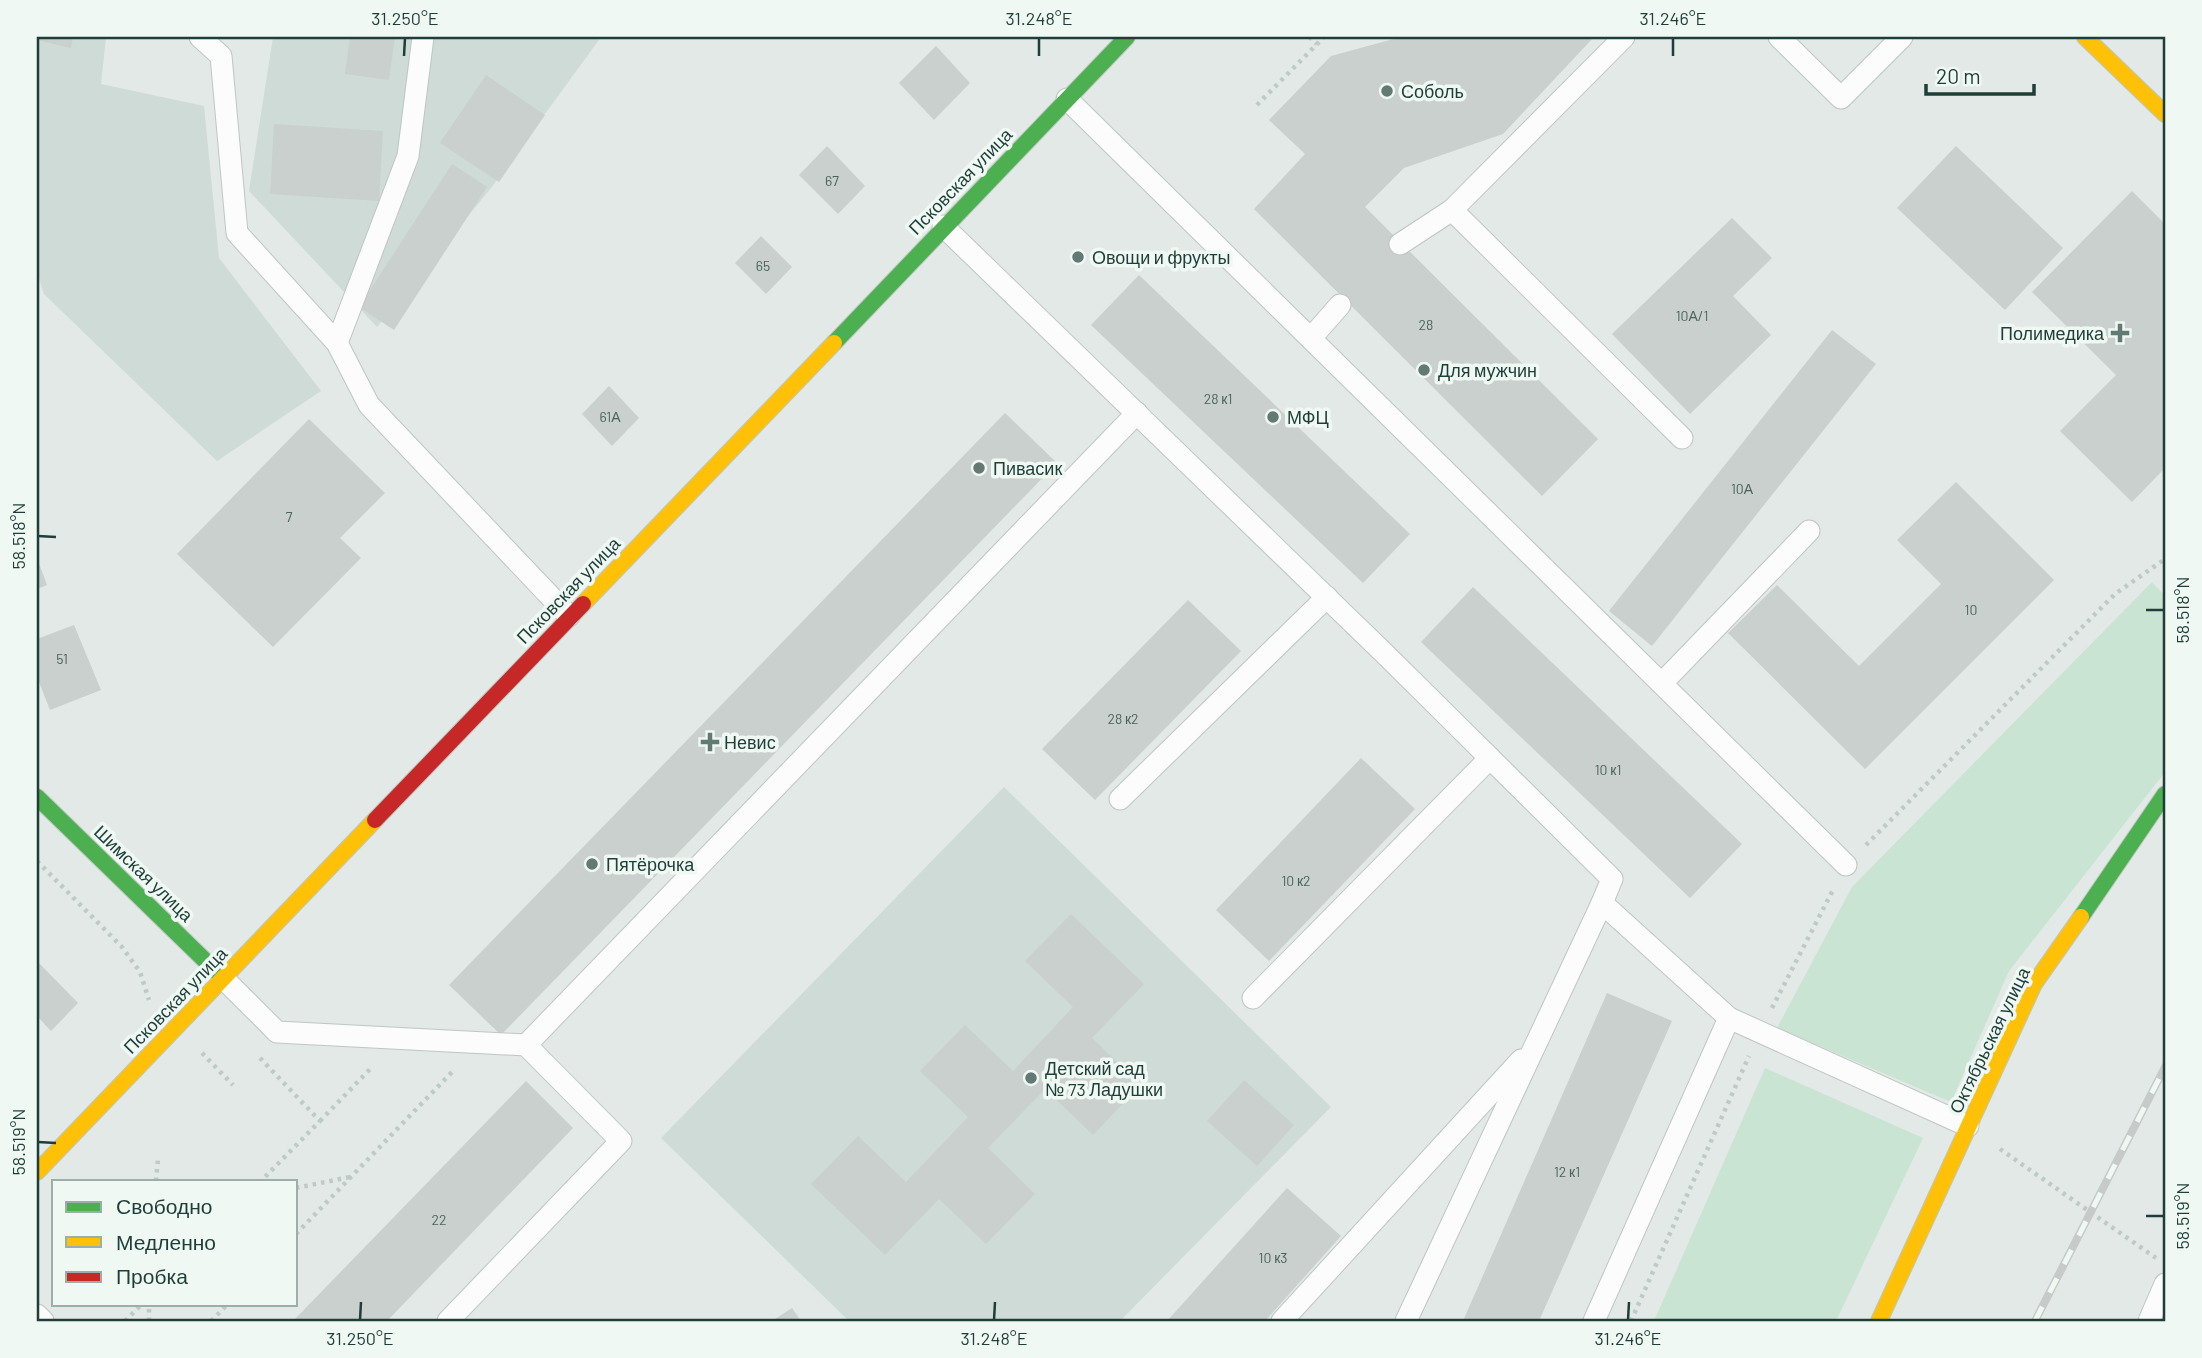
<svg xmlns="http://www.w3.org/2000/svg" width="2202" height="1358" font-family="Barlow,sans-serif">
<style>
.built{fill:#cfdbd6}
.green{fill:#c9e4d3}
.building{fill:#c9d0cd}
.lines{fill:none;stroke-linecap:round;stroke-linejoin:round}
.lane-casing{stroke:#bfc6c3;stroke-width:23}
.fast-casing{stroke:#bdc7c3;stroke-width:18}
.slow-casing{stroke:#bdc7c3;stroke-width:18}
.jam-casing{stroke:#bdc7c3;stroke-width:18}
.path{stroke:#bfcac6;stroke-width:4.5;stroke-dasharray:3.5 5;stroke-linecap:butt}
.lane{stroke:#fbfcfb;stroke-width:21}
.fast{stroke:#4caf50;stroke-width:16}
.slow{stroke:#ffc107;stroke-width:16}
.jam{stroke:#c62828;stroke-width:16}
.rail-casing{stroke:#c6cac9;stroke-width:8}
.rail{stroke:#f0f8f4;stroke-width:5;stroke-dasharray:16;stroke-linecap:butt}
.ticks{fill:none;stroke:#1e3e37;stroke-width:2.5}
.poi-dot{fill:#637a74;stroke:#f0f8f4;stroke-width:2.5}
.labels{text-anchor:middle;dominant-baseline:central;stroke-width:7;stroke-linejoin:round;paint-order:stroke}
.number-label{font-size:14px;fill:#4a635d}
.poi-label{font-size:18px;fill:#1e3e37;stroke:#f0f8f4;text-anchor:start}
.street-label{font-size:18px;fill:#1e3e37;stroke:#f0f8f4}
.neatline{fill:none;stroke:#1e3e37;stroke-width:2.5}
.ticks-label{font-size:18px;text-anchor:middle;fill:#1e3e37}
</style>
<rect width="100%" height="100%" fill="#e2e9e6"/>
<g class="built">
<polygon points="37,37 106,37 101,84 204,106 219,258 321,391 217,461 44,294 37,272"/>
<polygon points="273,37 601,37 491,188 377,327 249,191"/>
<polygon points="1004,787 1331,1107 1120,1321 849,1321 661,1138"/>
</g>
<g class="green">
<polygon points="2152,582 2165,596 2165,772 2009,971 1951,1102 1777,1028 1852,887"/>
<polygon points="1765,1068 1923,1138 1836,1321 1654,1321"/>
</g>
<g class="building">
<polygon points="37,37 73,37 71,48 37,40"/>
<polygon points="350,37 395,37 389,80 345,74"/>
<polygon points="1401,37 1594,37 1503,134 1404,168 1365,207 1598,439 1542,496 1254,209 1305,154 1269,120 1331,56"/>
<polygon points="936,46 970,83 934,120 899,83"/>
<polygon points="486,75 545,115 499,182 440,143"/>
<polygon points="274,124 383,131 379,201 270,194"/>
<polygon points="827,146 865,186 838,214 799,175"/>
<polygon points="1956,146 2063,248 2005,310 1897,208"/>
<polygon points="452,164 487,187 394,330 359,307"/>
<polygon points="2132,191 2165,224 2165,468 2132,502 2060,431 2116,375 2032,292"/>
<polygon points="1732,218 1772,258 1733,296 1771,335 1690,414 1612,334"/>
<polygon points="761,236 792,267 766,294 735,263"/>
<polygon points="1139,275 1410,534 1363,583 1091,325"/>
<polygon points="1832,330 1876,364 1652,646 1609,611"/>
<polygon points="609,386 639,418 612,446 582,414"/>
<polygon points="1005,413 1057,463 501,1035 449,985"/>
<polygon points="309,419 385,493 340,538 361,558 273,647 177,554"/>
<polygon points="1956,482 2054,580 1865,769 1728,633 1777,585 1859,666 1941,584 1897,540"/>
<polygon points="37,558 47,585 37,589"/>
<polygon points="1473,587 1742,844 1690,898 1421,642"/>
<polygon points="1188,600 1241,651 1095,800 1042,749"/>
<polygon points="74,625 101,690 50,710 37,677 37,639"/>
<polygon points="1361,758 1415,809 1269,961 1216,910"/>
<polygon points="1071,914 1144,984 1092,1038 1141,1085 1093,1135 1045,1089 988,1148 1035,1194 986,1244 939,1199 885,1255 811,1184 858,1136 906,1182 968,1117 920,1071 965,1025 1013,1071 1073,1007 1025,961"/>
<polygon points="37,961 78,1003 51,1031 37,1016"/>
<polygon points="1607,993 1672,1021 1539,1321 1463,1321"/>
<polygon points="1244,1080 1294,1125 1257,1166 1207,1121"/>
<polygon points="526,1081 573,1128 387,1321 293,1321"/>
<polygon points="1287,1188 1341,1236 1265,1321 1167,1321"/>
<polygon points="792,1308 801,1321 772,1321"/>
</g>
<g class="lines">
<g class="lane-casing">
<g id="lane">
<polyline points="200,37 221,56 237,233 337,343 369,405 569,616"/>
<polyline points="1624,37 1452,210 1682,438"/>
<polyline points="1779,37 1841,98 1902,37"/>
<polyline points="1067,99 1846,865"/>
<polyline points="943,226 1387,656 1612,879 1602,903 1729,1018 1968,1126"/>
<polyline points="1400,244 1452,210"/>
<polyline points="1311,338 1340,305"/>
<polyline points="337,343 408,156 423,37"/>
<polyline points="1663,682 1809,531"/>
<polyline points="1120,799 1327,597"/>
<polyline points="223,978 277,1032 526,1045"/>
<polyline points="1253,998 1490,758"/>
<polyline points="37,1315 43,1321"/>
<polyline points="448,1321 621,1141 526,1045 1137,413"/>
<polyline points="1282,1321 1521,1060"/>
<polyline points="1406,1321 1602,903"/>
<polyline points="1594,1321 1729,1018"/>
<polyline points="2149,1321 2165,1284"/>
</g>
</g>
<g class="fast-casing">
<g id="fast">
<polyline points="834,343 1127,37"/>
<polyline points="37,797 223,978"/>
<polyline points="2081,917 2165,794"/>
</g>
</g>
<g class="slow-casing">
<g id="slow">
<polyline points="2085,37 2165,114"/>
<polyline points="583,604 834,343"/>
<polyline points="37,1172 375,820"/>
<polyline points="1879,1321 2034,984 2081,917"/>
</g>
</g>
<g class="jam-casing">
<polyline id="jam" points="375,820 583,604"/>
</g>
<g class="path">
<polyline points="1309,37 1317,44"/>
<polyline points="1257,105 1324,37"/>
<polyline points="1866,845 2115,594 2165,559"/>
<polyline points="37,861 122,947 140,972 149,1000"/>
<polyline points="1772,1008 1834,888"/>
<polyline points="202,1053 233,1085"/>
<polyline points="260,1058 320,1121 261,1181"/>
<polyline points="320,1121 373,1066"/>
<polyline points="2000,1149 2156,1258"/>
<polyline points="156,1181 158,1159"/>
<polyline points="296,1188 350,1177"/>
<polyline points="296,1234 453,1071"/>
<polyline points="125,1321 142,1304"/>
<polyline points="149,1321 149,1304"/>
<polyline points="211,1321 228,1304"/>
<polyline points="1631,1321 1749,1056"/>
</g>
<use href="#lane" class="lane"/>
<use href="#fast" class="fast"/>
<use href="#slow" class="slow"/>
<use href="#jam" class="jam"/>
<g class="rail-casing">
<polyline id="rail" points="2035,1321 2165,1067"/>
</g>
<use href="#rail" class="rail"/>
</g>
<path class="ticks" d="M404 56 405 38M1039 56V38M1673 56V38M38 536 56 537M2146 610H2164M38 1142 56 1143M2146 1216H2164M360 1320 361 1302M994 1320 995 1302M1628 1320 1629 1302"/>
<g class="poi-dot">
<circle cx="1387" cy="91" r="7"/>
<circle cx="1078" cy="257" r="7"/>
<path d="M2116.5 322.5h7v7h7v7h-7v7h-7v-7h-7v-7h7z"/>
<circle cx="1424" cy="370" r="7"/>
<circle cx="1273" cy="417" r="7"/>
<circle cx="979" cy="468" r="7"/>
<path d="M706.5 731.5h7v7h7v7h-7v7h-7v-7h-7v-7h7z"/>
<circle cx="592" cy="864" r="7"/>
<circle cx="1031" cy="1078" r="7"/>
</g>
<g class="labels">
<g class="number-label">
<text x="832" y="180">67</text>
<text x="763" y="265">65</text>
<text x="1692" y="315">10А/1</text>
<text x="1426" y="324">28</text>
<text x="1218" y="398">28 к1</text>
<text x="610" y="416">61А</text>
<text x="1742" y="488">10А</text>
<text x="289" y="516">7</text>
<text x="1971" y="609">10</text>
<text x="62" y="658">51</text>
<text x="1123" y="718">28 к2</text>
<text x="1608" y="769">10 к1</text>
<text x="1296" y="880">10 к2</text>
<text x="1567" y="1171">12 к1</text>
<text x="439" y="1219">22</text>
<text x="1273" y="1257">10 к3</text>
</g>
<g class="poi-label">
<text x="1401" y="91">Соболь</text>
<text x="1092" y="257">Овощи и фрукты</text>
<text x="2104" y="333" text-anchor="end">Полимедика</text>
<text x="1438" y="370">Для мужчин</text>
<text x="1287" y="417">МФЦ</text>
<text x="993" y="468">Пивасик</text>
<text x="724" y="742">Невис</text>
<text x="606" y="864">Пятёрочка</text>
<text x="1045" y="1068">Детский сад<tspan x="1045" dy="21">№ 73 Ладушки</tspan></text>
</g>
<g class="street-label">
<text transform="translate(960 181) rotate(-46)">Псковская улица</text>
<text transform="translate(568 590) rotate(-46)">Псковская улица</text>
<text transform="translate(144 873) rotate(44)">Шимская улица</text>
<text transform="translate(175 1000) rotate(-46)">Псковская улица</text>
<text transform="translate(1989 1040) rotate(-64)">Октябрьская улица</text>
</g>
</g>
<rect width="2202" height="1358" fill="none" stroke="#f0f8f4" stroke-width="77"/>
<rect x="52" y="1180" width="245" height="126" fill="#f0f8f4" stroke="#9caea8" stroke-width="2"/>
<rect x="66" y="1202" width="35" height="10" fill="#4caf50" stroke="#9caea8" stroke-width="2"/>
<text x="116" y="1214" font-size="21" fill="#1e3e37">Свободно</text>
<rect x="66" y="1237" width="35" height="10" fill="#ffc107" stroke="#9caea8" stroke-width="2"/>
<text x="116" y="1250" font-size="21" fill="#1e3e37">Медленно</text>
<rect x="66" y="1272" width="35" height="10" fill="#c62828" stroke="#9caea8" stroke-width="2"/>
<text x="116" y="1284" font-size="21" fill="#1e3e37">Пробка</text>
<path d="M1926 84v10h108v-10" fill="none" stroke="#1e3e37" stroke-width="3.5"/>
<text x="1936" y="84" font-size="21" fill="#1e3e37" stroke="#f0f8f4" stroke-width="5" paint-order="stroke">20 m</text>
<rect x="38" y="38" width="2126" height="1282" class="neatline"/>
<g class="ticks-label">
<text x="405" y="25">31.250°E</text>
<text x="1039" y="25">31.248°E</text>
<text x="1673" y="25">31.246°E</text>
<text transform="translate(19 536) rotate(-90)" y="6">58.518°N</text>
<text transform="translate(2183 610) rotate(-90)" y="6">58.518°N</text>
<text transform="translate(19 1142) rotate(-90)" y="6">58.519°N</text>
<text transform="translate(2183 1216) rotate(-90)" y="6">58.519°N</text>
<text x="360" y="1345">31.250°E</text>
<text x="994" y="1345">31.248°E</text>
<text x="1628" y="1345">31.246°E</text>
</g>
</svg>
